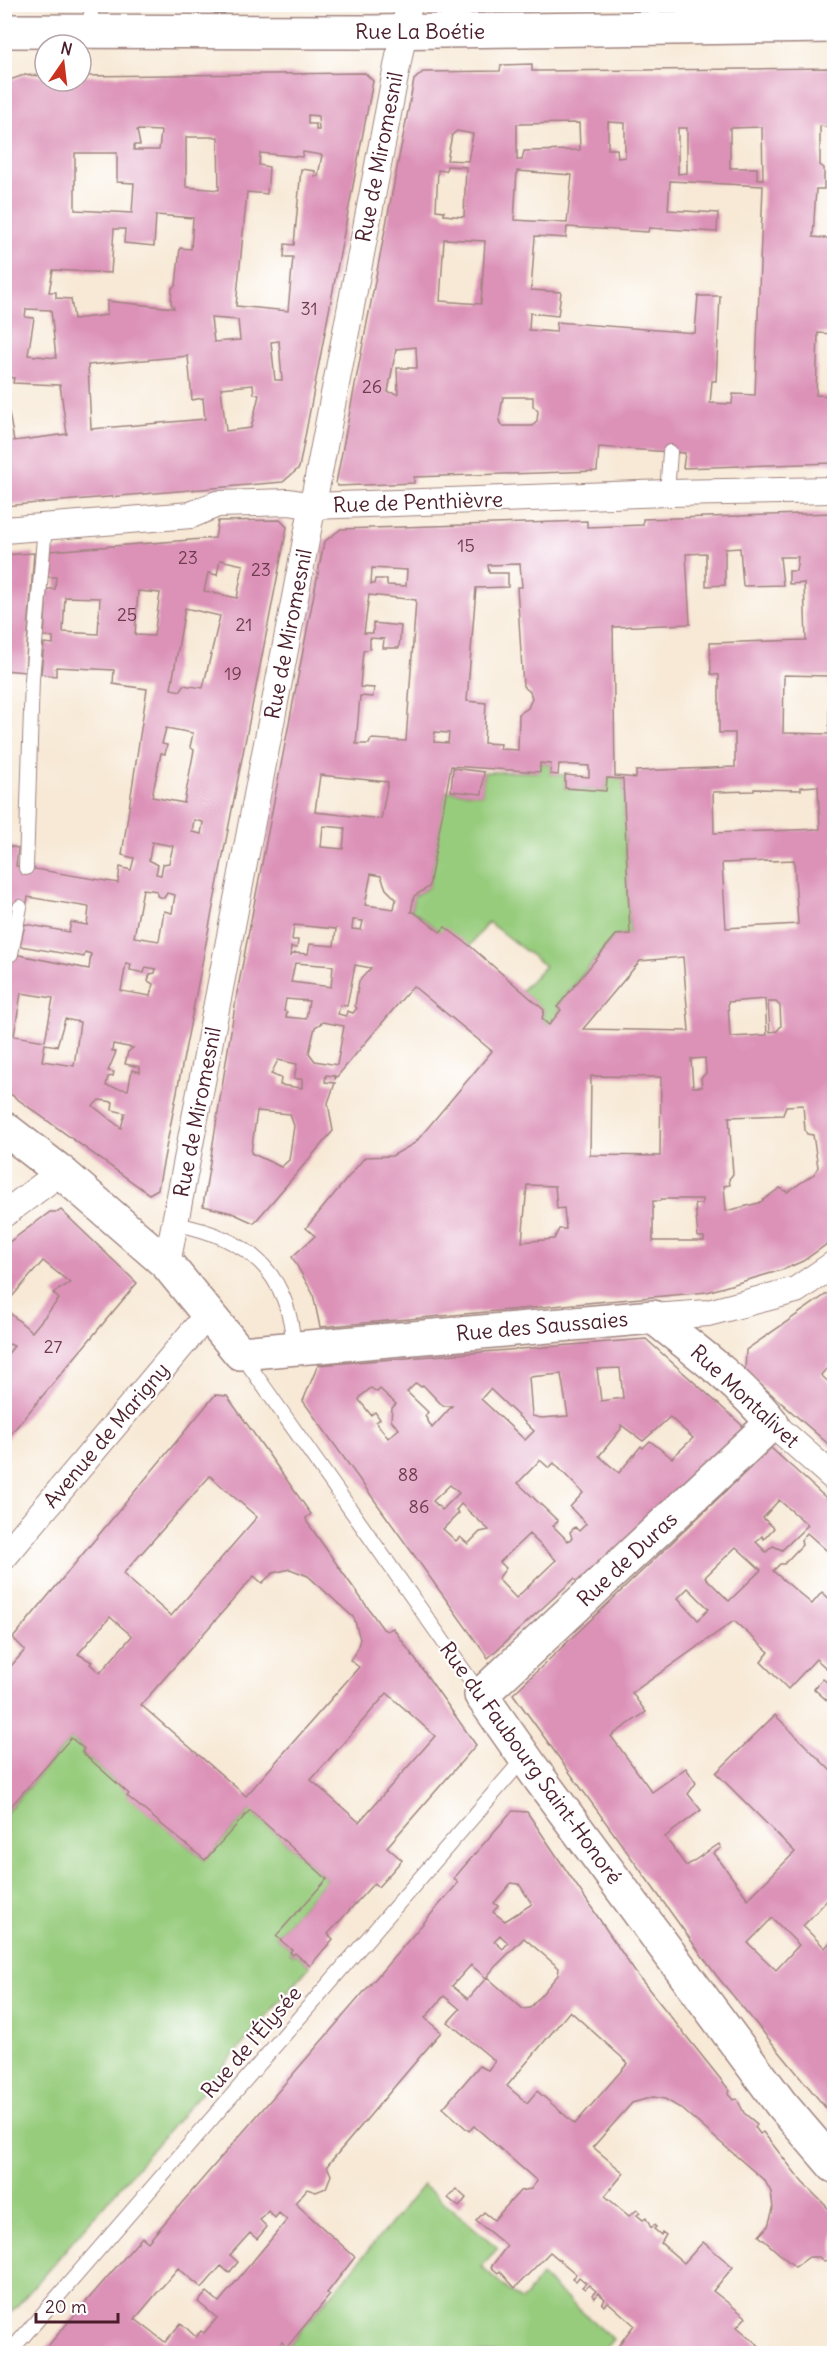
<svg xmlns="http://www.w3.org/2000/svg" width="839" height="2358" font-family="Delius,sans-serif">
<style>
.green{fill:#97cc7d;stroke:#707654;stroke-width:1.5}
.building{fill:#dc91b7;fill-rule:evenodd}
.lines{fill:none;stroke-linecap:round;stroke-linejoin:round}
.service-casing{stroke:#a08480;stroke-width:16}
.minor-casing{stroke:#a08480;stroke-width:28}
.tertiary-casing{stroke:#a08480;stroke-width:36}
.service{stroke:#fff;stroke-width:14}
.minor{stroke:#fff;stroke-width:26}
.tertiary{stroke:#fff;stroke-width:33}
.labels{text-anchor:middle;dominant-baseline:central;stroke-width:4.5;stroke-linejoin:round;paint-order:stroke}
.number-label{font-size:18px;fill:#6e3c4e}
.street-label{font-size:21px;fill:#4a1f2b;stroke:#fff}
</style>
<rect width="100%" height="100%" fill="#fff"/>
<filter id="ink" filterUnits="userSpaceOnUse"><feTurbulence type="fractalNoise" baseFrequency=".0167" numOctaves="2"/><feDisplacementMap in="SourceGraphic" scale="12" xChannelSelector="R" yChannelSelector="G"/><feConvolveMatrix kernelMatrix="1 2 1 2 8 2 1 2 1" color-interpolation-filters="sRGB"/></filter>
<filter id="wash" filterUnits="userSpaceOnUse"><feTurbulence type="fractalNoise" baseFrequency=".008" numOctaves="4" result="noise"/><feDisplacementMap in="SourceGraphic" scale="24" xChannelSelector="R" yChannelSelector="G"/><feGaussianBlur stdDeviation="1.35" result="paint"/><feColorMatrix in="noise" values="0 0 0 0 0 0 0 0 0 0 0 0 0 0 0 0 0 1.4 0 .05"/><feComposite in="paint" operator="in"/></filter>
<g filter="url(#wash)">
<rect width="100%" height="100%" fill="#f7e9d6"/>
<g class="green">
<polygon points="540,763 551,764 550,774 565,775 565,788 606,791 607,778 623,779 630,934 615,935 557,1006 561,1010 549,1025 542,1019 544,1010 521,991 545,966 488,922 469,947 440,932 415,912 411,912 414,896 429,887 446,791 482,794 484,772 539,772"/>
<polygon points="71,1738 84,1749 82,1752 129,1794 128,1796 205,1860 250,1810 327,1879 276,1936 292,1950 290,1953 293,1955 295,1953 310,1966 5,2320 5,1814"/>
<polygon points="423,2185 498,2248 481,2266 521,2301 541,2276 613,2339 602,2353 282,2353"/>
</g>
<g id="blocks">
<g class="building">
<path d="M532 64V71H540L834 68V128L820 126V165L824 168V189H816L813 237 834 239 832 301H834V334L818 333 816 395 834 396V463L683 468 685 453 599 447 597 471 414 477V483L338 486 336 483 414 80 423 72 500 71 501 65ZM608 122 625 123V157L618 158 617 149H608ZM579 123 580 150 524 151 522 160H517V124ZM762 127 763 179H757V168H730V128ZM678 128H687V173L678 174ZM457 131 473 134 468 161 447 160 452 135ZM447 166 466 167 464 217 444 215V211L436 210 438 170 446 171ZM517 171 572 175 567 223 514 220ZM670 181 763 186 755 395 733 394 732 404 710 403 712 381H716L720 296H698L695 333 557 322 556 332 529 330 530 313 558 316 561 292 531 290 535 236 566 238 567 227 648 232 649 228 717 232 718 213 668 210ZM444 239 485 241 481 304 440 301ZM416 347 417 368H397L398 394 388 392 396 349ZM503 397H533V406L538 411 537 421 533 426H503L499 421Z"/>
<path d="M365 73 373 81 299 468 283 482 4 506V384L14 441 67 434 60 385 13 383 14 378 4 377V82L24 75 45 76V81H81V76ZM308 115 318 116 319 130H316V124H308ZM137 130 161 131 159 150H134V145H140ZM186 137H218L219 190 186 187ZM303 152 322 155 318 176H315V171L301 169 294 245 285 244 284 257H293L288 311 236 306 247 192 267 194 269 167 259 165 260 153 302 157ZM75 153H117V182L134 183 132 213 75 210ZM156 215 193 218 191 249 180 248 176 285 172 288 171 303 174 308 107 301V315L74 319 71 299 56 298V292H49L53 270 111 273 114 229H125L124 243 154 246ZM26 309 51 310 56 358 28 355 34 318 25 317ZM211 318 238 320 240 340 214 342ZM279 341 282 380H275L271 342ZM188 356 192 400 203 398 205 419 91 429 88 365ZM253 385 254 394 259 395 251 428 226 431 221 388Z"/>
<path d="M834 513V1239L803 1261 785 1269 707 1292 320 1327 313 1294 292 1257 315 1236 306 1228 365 1157 392 1156 415 1143 492 1051 413 986 335 1079V1076L326 1075 325 1082 335 1083 328 1103 333 1131 254 1223 232 1213 203 1206 237 993 324 542 341 529 587 521V527L643 525V519ZM740 548 743 586 783 585 780 557H798L796 571H789V584L804 583 806 640 710 643 711 674 719 675V733H735V767L636 771V778L615 776 613 627 690 624 686 554 706 553V586L725 585V549ZM520 564 522 587H517L523 686 530 692 532 698 528 708 519 714 518 750 500 749 501 744 484 743 486 703 467 701 476 588 508 587V573H489L488 565ZM372 568 407 570 406 586 387 585V579H375L374 584H371ZM369 595 416 600 406 741 371 739 369 744H356L360 696 373 697 374 688 360 687 363 651 370 649V638L384 639 383 648H399L401 626 373 623V633H364ZM784 675 829 676V734L783 733ZM435 732 449 733 448 743 434 742ZM540 763 551 764 550 774 558 775 559 764 589 766V777L565 775V788L606 791 607 778 623 779 630 934 616 935 557 1007 561 1010 549 1025 542 1019 544 1010 470 946 445 927 440 932 414 912H411L414 896 429 887 451 766 540 772ZM320 775 388 782 381 819 315 812ZM818 786 820 829 714 833 713 792 754 791V789L801 790V787ZM323 826 345 828 343 849 321 847ZM794 860 798 924 726 928 722 863ZM371 874 381 876 386 889 396 899 394 909 365 905ZM353 920 363 921 361 930 352 929ZM294 925 336 929 334 946 310 944 308 954 295 953 290 956 291 947 297 948 298 940H292ZM683 957 689 1031 583 1029 640 961ZM295 963 333 966 331 987 291 982ZM355 965 371 968 359 981 355 1006 357 1008 353 1013 347 1011 346 1016 338 1014 340 1005 347 1006ZM286 999 309 1001 306 1019 286 1017 287 1012 284 1011ZM765 999 767 1035 730 1037 728 1002ZM768 1002H776L780 1006 781 1026 777 1031 770 1032ZM323 1022 344 1026 337 1065 315 1061 309 1053 315 1027ZM705 1058 706 1073 701 1078 702 1087H693L691 1059ZM278 1060 297 1064 294 1079H302V1088L280 1085 281 1078 271 1074ZM591 1076 661 1077 660 1156 590 1155ZM803 1105 805 1130 807 1134 813 1135 818 1167 814 1174 787 1192 780 1188 759 1203 726 1211 724 1186 730 1185 729 1179 733 1174 729 1117 783 1115 786 1106ZM257 1111 290 1114 294 1126 289 1160 281 1167 251 1153ZM527 1185 555 1186 557 1209 564 1208 566 1229H559L554 1239 522 1242ZM661 1199H702V1204H695L698 1237H704V1241H653V1201H660Z"/>
<path d="M280 520 287 527 282 553 158 1189 149 1194 5 1090V1013L9 993H4V952L89 969 91 954 85 952 84 957 20 946 25 924 69 932 71 922 87 925 89 907 28 897 26 908 12 907 4 941V845L18 848 16 866 118 883 120 867 131 870 134 858 122 855 147 689 113 684 114 670 56 667V676L41 674 44 643 53 644V637L44 636 47 589H55L56 577H48L50 551 215 538 218 521ZM220 560 243 565 237 598 204 591 208 573 217 575ZM138 591 160 593 154 636 135 635ZM65 597 100 598 98 634 63 632ZM185 608 220 616 203 688 183 685 181 691 171 689ZM166 728 193 733 190 747 194 750 184 803 152 797 161 753 165 754 167 745 162 744ZM194 820 203 822 201 834 192 832ZM152 842 173 846 169 863 163 864 161 875 156 874 158 865 149 860ZM143 889 157 891V896L164 898 167 893 175 895 172 913 164 911 159 941 134 937ZM126 963 131 964 130 970 144 973 146 967 156 969 155 973 150 974 148 981 153 984 150 996 121 991ZM21 993 53 998 45 1041 14 1036ZM65 1019 80 1022 74 1066 42 1061 45 1044 57 1046ZM113 1044 133 1048 128 1052 125 1064 140 1067V1072L132 1070 128 1090 106 1086 108 1077 113 1076 114 1072 108 1071 116 1052 112 1051ZM99 1100 113 1102 112 1110 125 1113 121 1128 93 1106Z"/>
<polygon points="34,553 25,672 4,670 4,555"/>
<polygon points="453,768 484,772 482,794 451,791"/>
<polygon points="61,1210 137,1283 4,1442 4,1354 7,1355 14,1346 4,1342 4,1308 32,1332 59,1299 53,1293 70,1283 43,1261 4,1306 4,1246 50,1212 58,1212"/>
<polygon points="834,1289 834,1360 821,1375 834,1387 834,1449 745,1371 746,1350"/>
<path d="M646 1339 745 1428 581 1585 574 1579 488 1658 303 1401 318 1365ZM620 1368 623 1398 601 1401 597 1369ZM561 1374 568 1416 541 1418 532 1416 529 1377ZM416 1383 421 1387 423 1385 443 1406H452L432 1428 425 1416 428 1412 407 1392ZM371 1388 377 1392 380 1389 396 1404 392 1408 391 1420 399 1429 388 1438 376 1422 380 1419 375 1412 371 1415 359 1400 361 1396ZM490 1389 534 1431 525 1440 481 1399ZM670 1417 693 1438 672 1458 650 1441 643 1448 641 1446 619 1473 599 1456 621 1429V1425L643 1441ZM540 1460 549 1468 554 1463 583 1493 570 1507 586 1524 579 1531 575 1527 570 1532 572 1538 568 1541 553 1526 558 1521 518 1483ZM450 1485 459 1493 442 1510 433 1501ZM461 1504 489 1530 480 1532 468 1544 460 1537 456 1541 443 1529 459 1513 456 1510ZM529 1534 556 1560 516 1598 498 1579 506 1568 500 1562Z"/>
<path d="M215 1395 227 1396 311 1514 306 1518 307 1522 343 1573 383 1629 387 1631 393 1628 476 1745 387 1847 402 1860 378 1887 374 1883 328 1934 333 1939 310 1966 295 1953 293 1955 290 1952 292 1950 276 1936 327 1879 250 1810 205 1860 127 1796 129 1794 82 1752 84 1749 71 1738 4 1814V1674L25 1650 13 1638ZM210 1476 257 1517 171 1616 123 1574ZM290 1569 308 1576 354 1618 360 1639 357 1650 350 1660 359 1667 246 1796 141 1705 254 1576 262 1583 273 1573ZM110 1617 132 1636 100 1673 90 1664 92 1662 78 1654ZM387 1693 435 1736 359 1822 311 1780Z"/>
<path d="M771 1448 834 1505V1557L807 1533 801 1540 802 1545 784 1564H780L773 1571 812 1604 822 1592 834 1603V1675L816 1659 788 1689 761 1662 769 1652 734 1621 632 1693 646 1712 611 1736 652 1792 686 1768 696 1783 688 1794 701 1810 665 1837 686 1866 719 1844 721 1848 714 1853 748 1899 795 1852 716 1773 775 1715 834 1774V1893L803 1926 825 1948 834 1937V2118L716 1975 513 1694ZM779 1500 808 1525 782 1550 773 1546 766 1552 756 1542 762 1536 764 1539 774 1528 763 1518ZM736 1547 761 1570 729 1601 705 1577ZM688 1588 709 1609 698 1620 678 1598ZM772 1918 799 1945 776 1970 748 1943Z"/>
<polygon points="823,1679 834,1688 834,1699 831,1704 814,1689"/>
<path d="M512 1811 527 1812 635 1972 730 2091 728 2093 733 2100 737 2099 744 2113 757 2124 755 2127 760 2134 763 2132 803 2183 834 2214V2259L823 2261 819 2257H809L795 2267 759 2236 768 2226 773 2209 771 2192 765 2181 682 2109 665 2099 653 2097 632 2103 593 2147 624 2173 605 2196 629 2216 637 2210 640 2213 637 2215 643 2220 646 2218 651 2228 654 2225 656 2227 654 2229 661 2235 662 2232 666 2235 661 2243 684 2263 703 2242 733 2267 713 2291 746 2317 737 2327 769 2354H612L634 2325 608 2302 604 2306 602 2304 605 2299 598 2293 595 2298 592 2295 596 2291 589 2285 585 2289 582 2287 586 2283 579 2277 576 2281 572 2278 576 2274 550 2252 515 2288 500 2271 498 2273 491 2267 507 2246 476 2221 484 2212 494 2220 520 2191 531 2189 537 2181 474 2126 469 2131 443 2108 479 2066 488 2070 495 2061 448 2022 460 2009 444 1996 425 2018 441 2032 327 2166 331 2175 326 2188 316 2192 307 2189 295 2203 355 2257 327 2293 330 2295 287 2347 282 2342 275 2352 278 2354H41L142 2237 148 2242 458 1883 454 1878ZM511 1883 519 1884 532 1904 505 1921 493 1912 498 1906 494 1903ZM500 1935 508 1943 503 1949 494 1941ZM524 1938 559 1968 558 1975 530 2008 523 2009 487 1977 468 1999 452 1986 471 1965 486 1978 494 1968ZM570 2011 628 2063 575 2124 537 2091 527 2103 507 2086ZM268 2211 275 2218 279 2213 287 2220 219 2302 207 2292 198 2302 217 2318 204 2333 201 2331 196 2337 181 2323 165 2342 135 2319 178 2268 202 2288 221 2266 229 2273 238 2262 230 2255 250 2233 257 2239 267 2227 260 2220Z"/>
<polygon points="456,2189 466,2198 459,2207 448,2198"/>
</g>
</g>
</g>
<g filter="url(#ink)">
<use href="#blocks" fill-opacity="0" stroke="#a08480" stroke-width="1.5"/>
<g class="lines">
<g class="service-casing">
<g id="service">
<polyline points="89,32 92,4"/>
<polyline points="667,493 670,452"/>
<polyline points="26,868 32,679 45,526"/>
<polyline points="11,954 20,907"/>
<path d="M176 1224C248 1238 289 1271 294 1348"/>
<polyline points="241,1354 481,1695"/>
<polyline points="8,2354 525,1757"/>
</g>
</g>
<g class="minor-casing">
<g id="minor">
<polyline points="4,530 191,515 217,504 289,502 313,506 667,493 834,490"/>
<polyline points="4,1214 61,1172"/>
<polyline points="167,1264 409,4"/>
<polyline points="653,1317 708,1313 796,1290 834,1264"/>
<polyline points="772,1423 834,1478"/>
<polyline points="4,1557 208,1314"/>
</g>
</g>
<g class="tertiary-casing">
<g id="tertiary">
<polyline points="4,31 372,32 834,26"/>
<path d="M4 1128 61 1172 167 1264 240 1353 653 1317C694 1349 739 1382 772 1423L481 1695 540 1779 781 2104 834 2166"/>
</g>
</g>
<use href="#service" class="service"/>
<use href="#minor" class="minor"/>
<use href="#tertiary" class="tertiary"/>
</g>
</g>
<g class="labels">
<g class="number-label">
<text x="309" y="308">31</text>
<text x="372" y="386">26</text>
<text x="466" y="545">15</text>
<text x="188" y="557">23</text>
<text x="261" y="569">23</text>
<text x="127" y="614">25</text>
<text x="244" y="624">21</text>
<text x="233" y="673">19</text>
<text x="53" y="1346">27</text>
<text x="408" y="1474">88</text>
<text x="419" y="1506">86</text>
</g>
<g class="street-label">
<text x="420" y="31">Rue La Boétie</text>
<text transform="translate(379 157) rotate(-79)">Rue de Miromesnil</text>
<text transform="translate(418 502) rotate(-2)">Rue de Penthièvre</text>
<text transform="translate(288 634) rotate(-79)">Rue de Miromesnil</text>
<text transform="translate(197 1112) rotate(-79)">Rue de Miromesnil</text>
<text transform="translate(542 1326) rotate(-5)">Rue des Saussaies</text>
<text transform="translate(745 1396) rotate(43)">Rue Montalivet</text>
<text transform="translate(106 1435) rotate(-50)">Avenue de Marigny</text>
<text transform="translate(627 1559) rotate(-43)">Rue de Duras</text>
<text transform="translate(531 1763) rotate(54)">Rue du Faubourg Saint-Honoré</text>
<text transform="translate(251 2042) rotate(-49)">Rue de l'Élysée</text>
</g>
</g>
<rect width="839" height="2358" fill="none" stroke="#fff" stroke-width="24"/>
<g transform="translate(63 63) rotate(14)"><circle r="28" fill="#ffffff" stroke="#b7a5aa" stroke-width="1.5"/>
<path d="M0-4.5L10 22L0 15L-10 22Z" fill="#c8321e"/>
<text y="-9" font-size="16" font-weight="bold" text-anchor="middle" fill="#4a1f2b">N</text>
</g>
<path d="M36 2313v9h82v-9" fill="none" stroke="#4a1f2b" stroke-width="3"/>
<text x="45" y="2313" font-size="18" fill="#4a1f2b" stroke="#ffffff" stroke-width="4.5" paint-order="stroke">20 m</text>
</svg>
